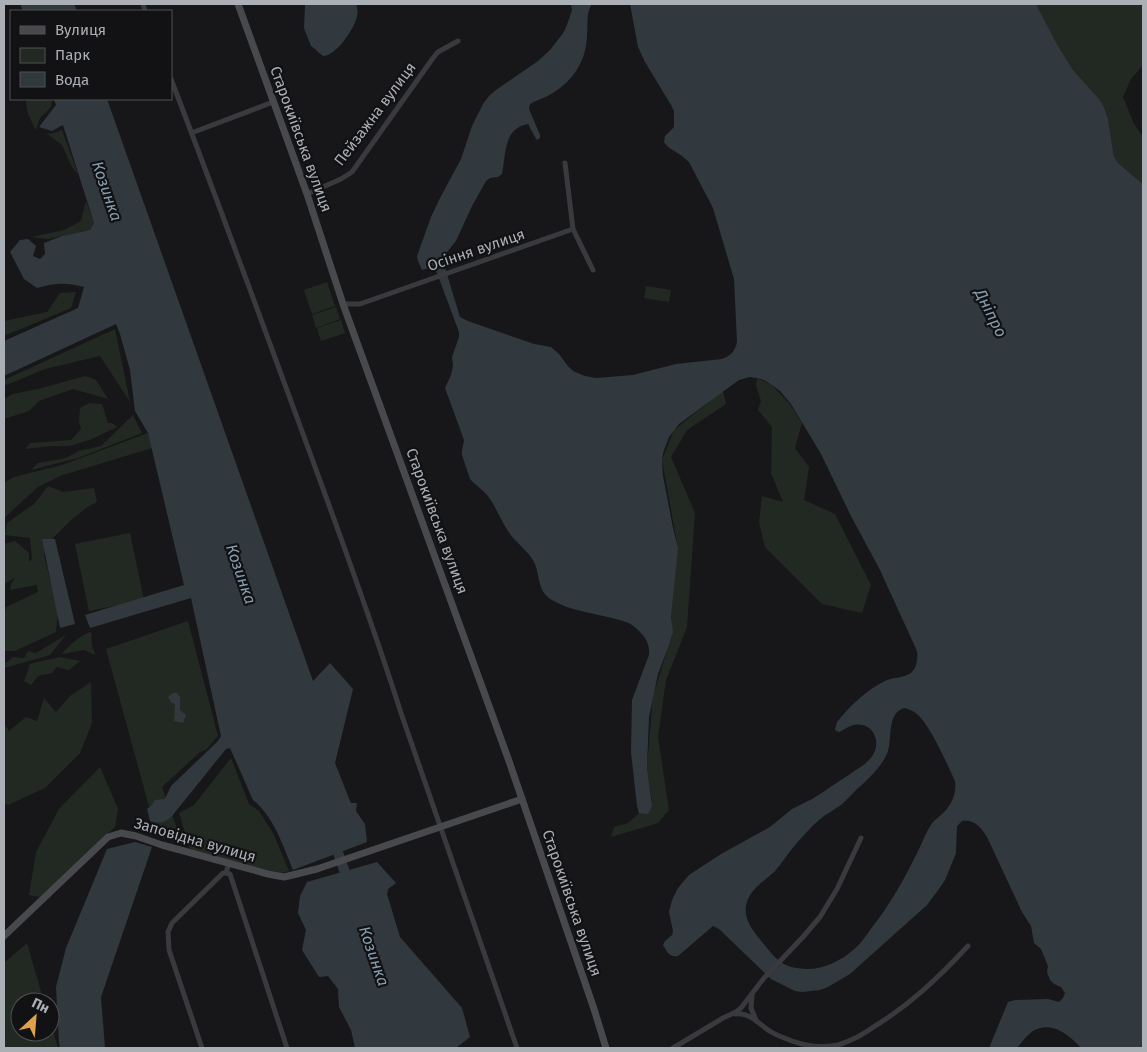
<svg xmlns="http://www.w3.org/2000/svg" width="1147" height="1052" font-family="'Fira Sans',sans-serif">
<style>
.green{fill:#222922}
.water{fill:#31393e;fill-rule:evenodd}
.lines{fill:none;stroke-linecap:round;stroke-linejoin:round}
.river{stroke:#31393e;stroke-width:10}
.street{stroke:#393a3e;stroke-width:5}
.secondary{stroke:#47494d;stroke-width:7}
.labels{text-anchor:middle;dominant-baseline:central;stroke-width:4.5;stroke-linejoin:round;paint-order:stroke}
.street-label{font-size:15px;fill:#abb0b7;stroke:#121214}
.water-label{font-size:16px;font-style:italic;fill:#869faf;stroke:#121214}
</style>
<rect width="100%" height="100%" fill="#171719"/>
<g class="green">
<polygon points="1036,4 1141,4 1143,9 1143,65 1131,79 1123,97 1134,124 1143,137 1143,184 1119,164 1114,157 1108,119 1104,107 1099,99 1073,70 1058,46"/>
<path d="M26 99H49L52 102 51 107 40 118 36 130C30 119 26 112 26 99Z"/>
<polygon points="62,130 78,174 72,167 62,145 46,133 51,134"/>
<polygon points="86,201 94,223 90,230 48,239 32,237 64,230 81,221"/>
<polygon points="327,282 335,306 312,314 304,290"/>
<polygon points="646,286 671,290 669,302 644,298"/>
<polygon points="76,292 71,308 4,336 4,321 47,312 60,293"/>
<polygon points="336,307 340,319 316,328 312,315"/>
<polygon points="341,320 345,333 321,341 317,328"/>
<polygon points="115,329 130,402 100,356 45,369 4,386 4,380"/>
<polygon points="85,376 96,380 108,399 73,389 39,401 29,411 4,419 4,399 13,394 42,388"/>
<polygon points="757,378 772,385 790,404 802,423 795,448 809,467 804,500 835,514 871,585 862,613 822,604 765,547 759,522 762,496 783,502 771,473 772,427 758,410 761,401 756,385"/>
<polygon points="723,391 726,404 687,430 671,457 695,513 687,627 666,680 658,737 669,810 658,823 611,837 614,827 628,823 652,802 647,767 653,696 672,635 671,612 677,543 662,460 674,430"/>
<polygon points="89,403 102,404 108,423 112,423 117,427 92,439 70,446 51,446 25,449 30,443 71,440 81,429 79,422 80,408"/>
<polygon points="133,415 142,433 78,458 31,470 38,463 66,458 79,451 101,446"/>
<polygon points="148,433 152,448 60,476 38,487 4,518 4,483 14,477 62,465"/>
<polygon points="48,486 63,492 94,488 97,502 86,508 71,520 49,542 44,555 58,612 56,632 15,651 4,651 4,615 6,607 38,592 37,585 10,590 11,584 16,577 4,584 4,544 15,541 29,553 29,562 32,559 30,538 5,535 7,523 34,504"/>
<polygon points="130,533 144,600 89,611 75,544"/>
<path d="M188 621 218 736C210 743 211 749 200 752L162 787 183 845 157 836 106 649Z"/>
<path d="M91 632 92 647 96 655 84 650 62 654C67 647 82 634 91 632Z"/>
<polygon points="66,635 50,655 4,668 4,662 6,663 13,657 24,658 28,651 36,653"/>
<path d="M59 657 80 661 69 670 57 667 52 673 38 676 31 685 24 681 30 664C40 661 49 660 59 657Z"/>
<polygon points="91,682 92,723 80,753 45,788 8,805 4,803 4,723 9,731 26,717 37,721 44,698 56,712 70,696"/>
<polygon points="231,758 249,804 259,811 273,833 289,871 281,873 224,860 190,849 179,813 194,805"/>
<polygon points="100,767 118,809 115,827 40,897 29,895 36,852 59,809"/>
<polygon points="27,943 44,1002 20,1002 20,1032 50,1032 50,1020 58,1048 4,1048 4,963"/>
</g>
<g class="water">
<polygon points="20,4 74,4 77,11 23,11"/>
<path d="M305 4H356C358 10 358 14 356 20 352 31 336 56 323 56 318 53 316 49 311 46L304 28Z"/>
<path d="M571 4H592C586 12 588 24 587 34 587 59 574 81 551 94 545 98 537 100 530 104L529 109 540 135V138L537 140 536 139 528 124C503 128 506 155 502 174L498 177 490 178 486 181 472 206 456 241 442 258 460 317 468 321 534 344 551 347 559 354 567 365 573 371 585 376 596 378 633 375 676 364 722 359C731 356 735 351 737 342L734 279 715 215 713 208 689 162 682 156 668 147 664 142 665 136 674 127V111L671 105 645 62 638 47 630 4H1036L1058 46 1073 70 1099 99 1104 107 1108 119 1114 157 1119 164 1143 184V1048H1081C1070 1035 1051 1020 1033 1031 1027 1035 1022 1042 1017 1048H989L1008 1002 1015 1000 1048 999 1059 1002 1063 998 1065 993 1061 987 1054 984 1050 980 1047 972 1048 966 1041 949 1034 943 1031 926 1022 912 987 837C981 827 974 819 962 821L957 826 956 853 954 858 945 880 939 889 927 905 850 974 828 987 820 990 802 992 795 991 771 979 719 929 713 926 678 956C669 958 667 951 663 945L665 941 672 935 673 931 669 912 672 900 678 888 689 875 721 854 770 827 792 809 814 798 865 764C869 760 873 756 875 751 880 736 870 722 854 725 848 726 844 730 839 732L836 731 835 729 837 722C850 706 866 690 885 681 893 677 904 678 911 673 917 668 918 658 917 651L880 570 851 516 821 454 791 404 780 391 772 385 764 380 757 378 750 377 739 380 679 424 669 437 663 453 662 462 663 476 673 528 678 548 672 606 671 617 673 632 669 645 658 674 649 717 647 767 652 806 648 814 639 813 637 806 631 752 632 700 649 655C651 641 640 630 629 623 605 614 573 613 552 600 536 591 541 574 533 560 526 549 515 542 508 531 500 519 496 506 487 495 482 489 475 485 470 479L462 455V451L464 440 445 388 451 375 453 366 452 357 459 337V332L437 273 433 267 422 270 418 261 417 256 431 217 440 198 461 159 472 126 483 104 489 96 496 90 538 61 550 50 564 32 568 22 572 10ZM904 708C909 709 914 711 918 715 931 727 947 764 955 781 957 794 951 806 942 814 938 818 933 821 931 825 926 832 923 841 919 849 905 878 890 905 870 930 865 937 860 945 853 950 841 961 822 970 805 969 785 967 780 964 767 948 758 936 743 922 746 906 749 889 764 882 775 871 782 863 788 853 796 844 803 836 811 827 819 820 826 814 834 810 841 805 847 800 852 794 857 789 867 781 884 764 888 751 892 738 887 713 904 708Z"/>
<path d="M54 99H107L313 681 330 663 353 689 335 763 350 801 351 803H357L356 811 365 824 367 842 293 870C283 846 274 817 253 800L230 748 226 749 172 816C165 823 160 824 150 821L147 809 152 805 155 800 165 799 171 786 218 741 221 736 191 598 90 628 85 615 184 585 148 433 135 411 130 370 120 334 116 324 4 376V341L78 308 84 287C65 282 55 283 37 288L24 279 10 252 20 240 28 239 36 246 33 256 40 259 45 254 44 243 62 236 90 230 94 223 63 125 52 131 39 127 56 105Z"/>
<polygon points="42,539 55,539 75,624 60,628"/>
<polygon points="173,693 177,693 180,697 180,710 186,715 183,723 174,721 175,704 172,703 168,697"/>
<polygon points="135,842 152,847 101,997 105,1048 60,1048 59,1042 56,987 66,948 107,849"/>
<polygon points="377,862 396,883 388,889 387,894 400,937 462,1008 470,1037 456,1048 355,1048 351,1030 339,1007 338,989 328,976 319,977 302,950 306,930 298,913 300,896 307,882"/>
</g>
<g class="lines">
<polyline class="river" points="334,841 349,884"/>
<g class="street">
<polyline points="143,4 145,11"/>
<path d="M171 79C215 194 257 308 299 423 334 519 370 615 401 713L517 1048"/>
<polyline points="194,132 273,102"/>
<polyline points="565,163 573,229"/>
<polyline points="307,194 341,179 352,172 433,58 438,52 458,41"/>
<polyline points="343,304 360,304 573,229 593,270"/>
<polyline points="229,863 226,873 230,874 287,1048"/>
<polyline points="752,995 751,1008 756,1020"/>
<path d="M735 1014C749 1012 757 1022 768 1030 775 1035 784 1038 792 1041 806 1046 823 1048 838 1045 851 1041 864 1034 875 1026 911 1004 939 977 968 946"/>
<polyline points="202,1048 169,950 168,932 172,923 223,873 226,873"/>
<polyline points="673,1048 723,1018 736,1012 741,1008 764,978 802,938 820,917 837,889 861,838"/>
</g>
<g class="secondary">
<polyline points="238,4 307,194 343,304 509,761 594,1009 606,1048"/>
<polyline points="4,936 108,837 121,833 136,836 162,845 268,874 284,877 317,869 522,799"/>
</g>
</g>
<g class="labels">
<g class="street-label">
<text transform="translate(375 114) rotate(-53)">Пейзажна вулиця</text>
<text transform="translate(301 139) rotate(70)">Старокиївська вулиця</text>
<text transform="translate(476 250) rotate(-19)">Осіння вулиця</text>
<text transform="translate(437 521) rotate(70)">Старокиївська вулиця</text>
<text transform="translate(195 840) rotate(16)">Заповідна вулиця</text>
<text transform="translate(572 903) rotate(71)">Старокиївська вулиця</text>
</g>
<g class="water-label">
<text transform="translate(107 191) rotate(71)">Козинка</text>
<text transform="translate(991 313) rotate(63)">Дніпро</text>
<text transform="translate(241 574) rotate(71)">Козинка</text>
<text transform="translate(374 956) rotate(71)">Козинка</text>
</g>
</g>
<rect width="1147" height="1052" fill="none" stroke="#abb0b7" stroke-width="10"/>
<rect x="10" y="10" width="162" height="90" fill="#121214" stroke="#4f5155"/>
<rect x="20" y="26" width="25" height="8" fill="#47494d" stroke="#4f5155"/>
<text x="55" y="35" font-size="15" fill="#abb0b7">Вулиця</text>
<rect x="20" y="48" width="25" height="15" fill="#222922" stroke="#4f5155"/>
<text x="55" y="60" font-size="15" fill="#abb0b7">Парк</text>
<rect x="20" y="72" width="25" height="15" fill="#31393e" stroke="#4f5155"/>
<text x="55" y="85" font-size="15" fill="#abb0b7">Вода</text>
<g transform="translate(35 1017) rotate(26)"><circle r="24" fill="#121214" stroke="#4f5155"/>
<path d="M0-4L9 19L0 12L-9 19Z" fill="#dfa149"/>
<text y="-8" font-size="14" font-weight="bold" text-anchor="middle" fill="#abb0b7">Пн</text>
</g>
</svg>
